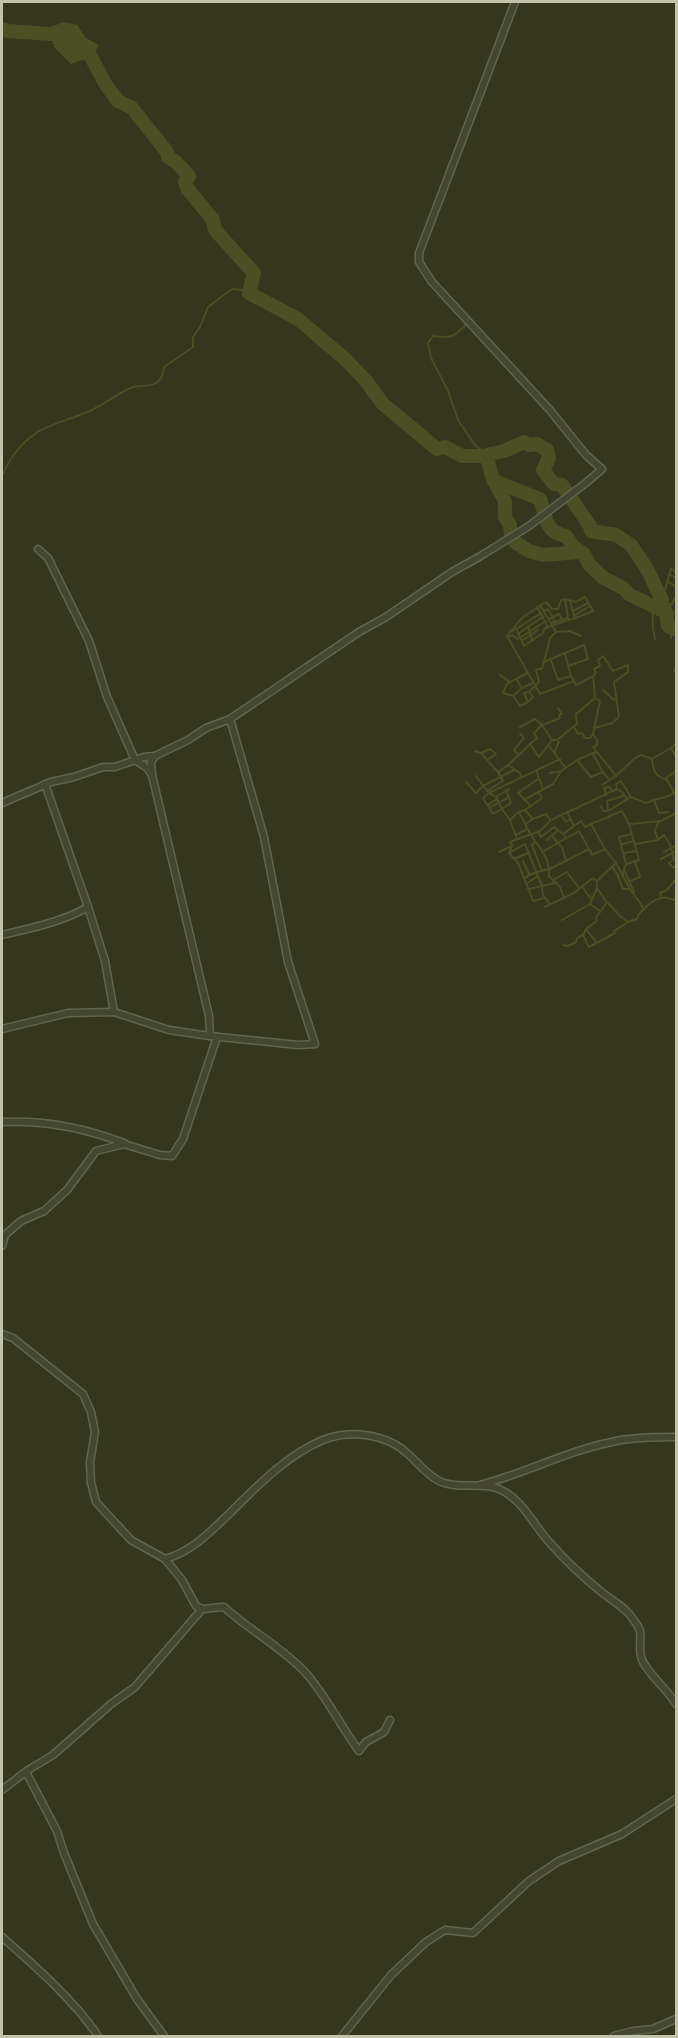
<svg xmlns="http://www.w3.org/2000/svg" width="678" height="2038" font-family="Rubik,sans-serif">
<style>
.water{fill:#4b4f24}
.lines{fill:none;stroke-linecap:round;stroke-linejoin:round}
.stream{stroke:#4b4f24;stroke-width:2}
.river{stroke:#4b4f24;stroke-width:14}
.minor-casing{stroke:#62654e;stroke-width:9}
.minor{stroke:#444631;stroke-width:6}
</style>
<rect width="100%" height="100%" fill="#34361d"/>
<polygon class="water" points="64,22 77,25 86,38 99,45 92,57 71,64 54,47 50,27"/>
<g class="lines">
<g class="stream">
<path d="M468 322C456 336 452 339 433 336L428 343 431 358 448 391 458 420 475 445 483 451 485 456"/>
<path d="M2 476C10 458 19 445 36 433 53 422 74 419 92 410 106 403 118 393 133 387 141 385 149 387 156 383 162 379 163 374 164 367L193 347V337L200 327 208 307 232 289 243 290 249 293"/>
<polyline points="669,574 676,578"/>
<polyline points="667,581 676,587"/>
<polyline points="565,600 568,618"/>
<polyline points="570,601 575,619"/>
<polyline points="540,605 556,632 569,631 581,636"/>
<polyline points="671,605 676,597"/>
<polyline points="537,607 548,627"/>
<path d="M654 607C652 618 652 628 655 639"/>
<polyline points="668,609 676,614"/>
<polyline points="544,611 548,609 555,621"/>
<polyline points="573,611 588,603"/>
<polyline points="666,612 671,605 662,600 671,569 676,572"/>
<polyline points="575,615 590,606"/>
<polyline points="549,619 559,614 562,619"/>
<polyline points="551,623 568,618"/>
<path d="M515 626 524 646 543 633 544 629C560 621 577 619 593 611L585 597 576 602 565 599 561 600 558 609H552L546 602 523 617 521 619 507 636 540 694 574 681 576 685 593 676"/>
<polyline points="528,626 532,640"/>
<polyline points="513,631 541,613"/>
<polyline points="519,633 544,616"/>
<polyline points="508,637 512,635 518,639 546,621"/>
<polyline points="671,638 673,629"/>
<polyline points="523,640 538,630"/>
<polyline points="565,654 571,676"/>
<polyline points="550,658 558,680 571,676 574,681"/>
<polyline points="544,662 550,638 556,632"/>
<polyline points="674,670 676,672"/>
<polyline points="500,675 510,682"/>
<polyline points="516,679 507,684 503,693 513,696 522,688 533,683"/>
<polyline points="522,688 516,679 527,673"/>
<polyline points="603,690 614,700 617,698"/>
<polyline points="529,692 533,697 528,702 524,693 529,692 539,682 536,670 542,668 544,662 584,645 588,659 568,666"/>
<polyline points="514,697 520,706 528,702"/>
<polyline points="520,727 535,719 542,725 534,733 537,738 530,744 539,757 552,740 557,740 577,724 576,714 595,698"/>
<polyline points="574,727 578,734 582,733 585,738 590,738 593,734 597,740 597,745 593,747 616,776 635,758 641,755 652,759 671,748 676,757"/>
<polyline points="593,734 600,701 595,698 593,676 596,673 594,669 600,666 598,660 603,656 613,671 628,665 628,672 614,682 619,717 612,723 594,728"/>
<polyline points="552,740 542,725 560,718 559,715 562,714 558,708"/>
<polyline points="549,746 565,767"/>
<polyline points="671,748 676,744"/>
<polyline points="475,751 481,753 498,772"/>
<polyline points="481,753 490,749 496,754 487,760"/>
<polyline points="554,753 559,742 557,740"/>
<polyline points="518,754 514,750 524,738 520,734"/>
<polyline points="593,754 603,772"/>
<path d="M652 759C653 771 655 776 667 780"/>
<polyline points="577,760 591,777 603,772 609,780"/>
<polyline points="508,765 530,744"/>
<polyline points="536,770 543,789"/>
<polyline points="676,771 666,778 676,796"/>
<polyline points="550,773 561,771 577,760 596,752"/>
<polyline points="476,776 489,793 483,798 493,814 502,809 510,820"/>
<polyline points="466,782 476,793 483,786 514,770"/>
<polyline points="602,785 616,776"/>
<polyline points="487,791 503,781 498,772 508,765 520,773 521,777"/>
<polyline points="489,793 560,759"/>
<polyline points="489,793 496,797 502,809 511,803 506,790"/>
<polyline points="606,795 604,788 609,787 613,791"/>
<polyline points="496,797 509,789"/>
<polyline points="627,799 622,792 617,789 616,784 621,781 631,797"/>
<polyline points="524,800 553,784 561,771"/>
<polyline points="488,805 497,799"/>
<polyline points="531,806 518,793 538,779"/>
<polyline points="601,806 603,811 608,811 631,797 646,803 654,800"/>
<polyline points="491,807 509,797"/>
<polyline points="525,810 542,798 538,792"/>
<polyline points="608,811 607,801 623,796"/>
<path d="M518 812C524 818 525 826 530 833 539 849 550 856 549 876L560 887 564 898"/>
<polyline points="567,812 574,826 581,821 585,827 591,824"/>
<polyline points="668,812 659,813 654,800 669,796 676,791"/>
<polyline points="561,815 566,822 570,819"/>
<polyline points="525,824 533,819 546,814 550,820"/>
<polyline points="629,824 661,821 676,813"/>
<polyline points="538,831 541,837 554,827 563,834 566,838"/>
<polyline points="563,834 573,827"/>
<polyline points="516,835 527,829"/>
<polyline points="552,836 558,843 579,831 589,849"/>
<polyline points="517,839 510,820 518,812 525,810 533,819"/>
<polyline points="547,840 558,830"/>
<polyline points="658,840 664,835 671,846 674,860 669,863 672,867 676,867"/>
<polyline points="535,842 532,845 542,871"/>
<polyline points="622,844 634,841"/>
<polyline points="635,844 658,840 655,830 659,821"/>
<polyline points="512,846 509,853 518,863 533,901 545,898"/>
<polyline points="605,849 591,824 622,811 629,824 639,860 626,864 622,875"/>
<polyline points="544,851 558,843 562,847 566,861"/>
<polyline points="499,852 512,846 510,842 540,831 551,820 617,789"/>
<polyline points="664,852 676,845"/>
<polyline points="509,853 525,844 542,886 543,895 550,904"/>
<polyline points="624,853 636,851"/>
<polyline points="514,859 528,853"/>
<polyline points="661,859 676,851"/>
<polyline points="523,861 529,874"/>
<polyline points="626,864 619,837 632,834"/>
<polyline points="612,866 619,877"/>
<polyline points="624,870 634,892"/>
<path d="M618 877 623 889H630C635 897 640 901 644 910"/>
<polyline points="524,878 536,872 550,869 589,849 592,855 605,849 616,863"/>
<polyline points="553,880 567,872 579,888"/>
<polyline points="597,881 616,863 630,889"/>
<polyline points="630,881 640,877 635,862"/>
<polyline points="527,883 537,877"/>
<polyline points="582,886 588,895 592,899"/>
<polyline points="529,889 554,883"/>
<polyline points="662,898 660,893 667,890 676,879"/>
<polyline points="590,904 600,911"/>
<polyline points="545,907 574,893 593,878 597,881 597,888"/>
<polyline points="562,920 590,904 597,888 606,901"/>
<polyline points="586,929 596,942"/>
<polyline points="583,935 586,929 597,921 596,918 607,902 620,916 628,922"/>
<path d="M563 945 568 946 576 942 577 938 583 935 589 947 615 933 614 931 628 922 637 919C639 911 654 898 663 898 667 897 673 900 676 900"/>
</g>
<g class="river">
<path d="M2 29 8 31 51 34 66 33 78 42 91 57 106 85 118 101 132 108 167 152 168 157 176 162 189 176 185 182 187 188 213 220 215 230 254 273 249 293 298 319 345 359 366 381 383 404 437 449 445 447 462 456H485C490 462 490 473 494 481L540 499C547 517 544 532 566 536L574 547 584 554 589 564 602 577 623 588 630 595 666 612 668 626 673 629 676 628"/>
<polyline points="489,454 504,451 524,442 529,445 537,444 547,450 549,458 543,470 554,484 562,485 590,526 591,531 616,535 631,545 647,569 662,600 661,610"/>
<polyline points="494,481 505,501 505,517 510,525 511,537 515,542 529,551 543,555 580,552"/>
</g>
<g class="minor-casing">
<g id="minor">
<polyline points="38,549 48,558 89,641 107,697 135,760 147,768 152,775 209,1016 210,1036 298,1045 315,1044 288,962 264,837 230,719"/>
<polyline points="152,775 151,762 155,756 188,740 206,728 230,719 359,632 386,617 452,572 479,557 529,526 587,482 602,469 586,455 549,409 432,282 419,262 419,253 515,2"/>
<polyline points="45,784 88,907"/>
<polyline points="2,803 51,782 74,777 103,767 115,767 144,757 155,756"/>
<path d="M2 935C31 928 62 922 88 907L105 961 114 1012"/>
<polyline points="2,1029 68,1013 114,1012 169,1030 210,1036"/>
<path d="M2 1122C43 1120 85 1128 124 1143"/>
<polyline points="2,1246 5,1235 21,1221 44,1211 67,1190 96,1151 124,1144 160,1155 172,1156 183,1139 217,1037"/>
<path d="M2 1334 13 1338 83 1394 91 1412 95 1432 90 1462 91 1483 96 1502 131 1540 165 1559C193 1551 211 1531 231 1512 258 1485 287 1455 323 1440 350 1429 387 1434 408 1454 419 1464 426 1474 439 1481 458 1490 483 1481 501 1490 523 1500 534 1526 550 1543 564 1559 582 1576 599 1590 609 1599 626 1607 633 1619 635 1622 639 1627 640 1631 642 1641 637 1649 643 1662 652 1678 667 1689 676 1704"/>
<path d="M480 1485C526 1473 569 1450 616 1441 636 1437 657 1437 676 1437"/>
<path d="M165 1559 182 1580 196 1606 202 1609 224 1607C249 1630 280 1646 304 1671 324 1692 341 1727 359 1751L366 1742 384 1732 390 1720"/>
<polyline points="26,1772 57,1831 64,1853 93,1924 137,1999 164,2036"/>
<polyline points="2,1790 28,1770 53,1755 111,1704 135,1687 202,1609"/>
<path d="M2 1937C35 1966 73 1999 98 2036"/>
<polyline points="342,2036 391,1975 426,1942 445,1930 473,1933 529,1881 559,1861 622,1834 676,1799"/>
<polyline points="614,2036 633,2031 653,2029 676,2019"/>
</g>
</g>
<use href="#minor" class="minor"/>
</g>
<rect width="678" height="2038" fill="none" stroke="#c1c4aa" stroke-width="6"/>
</svg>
